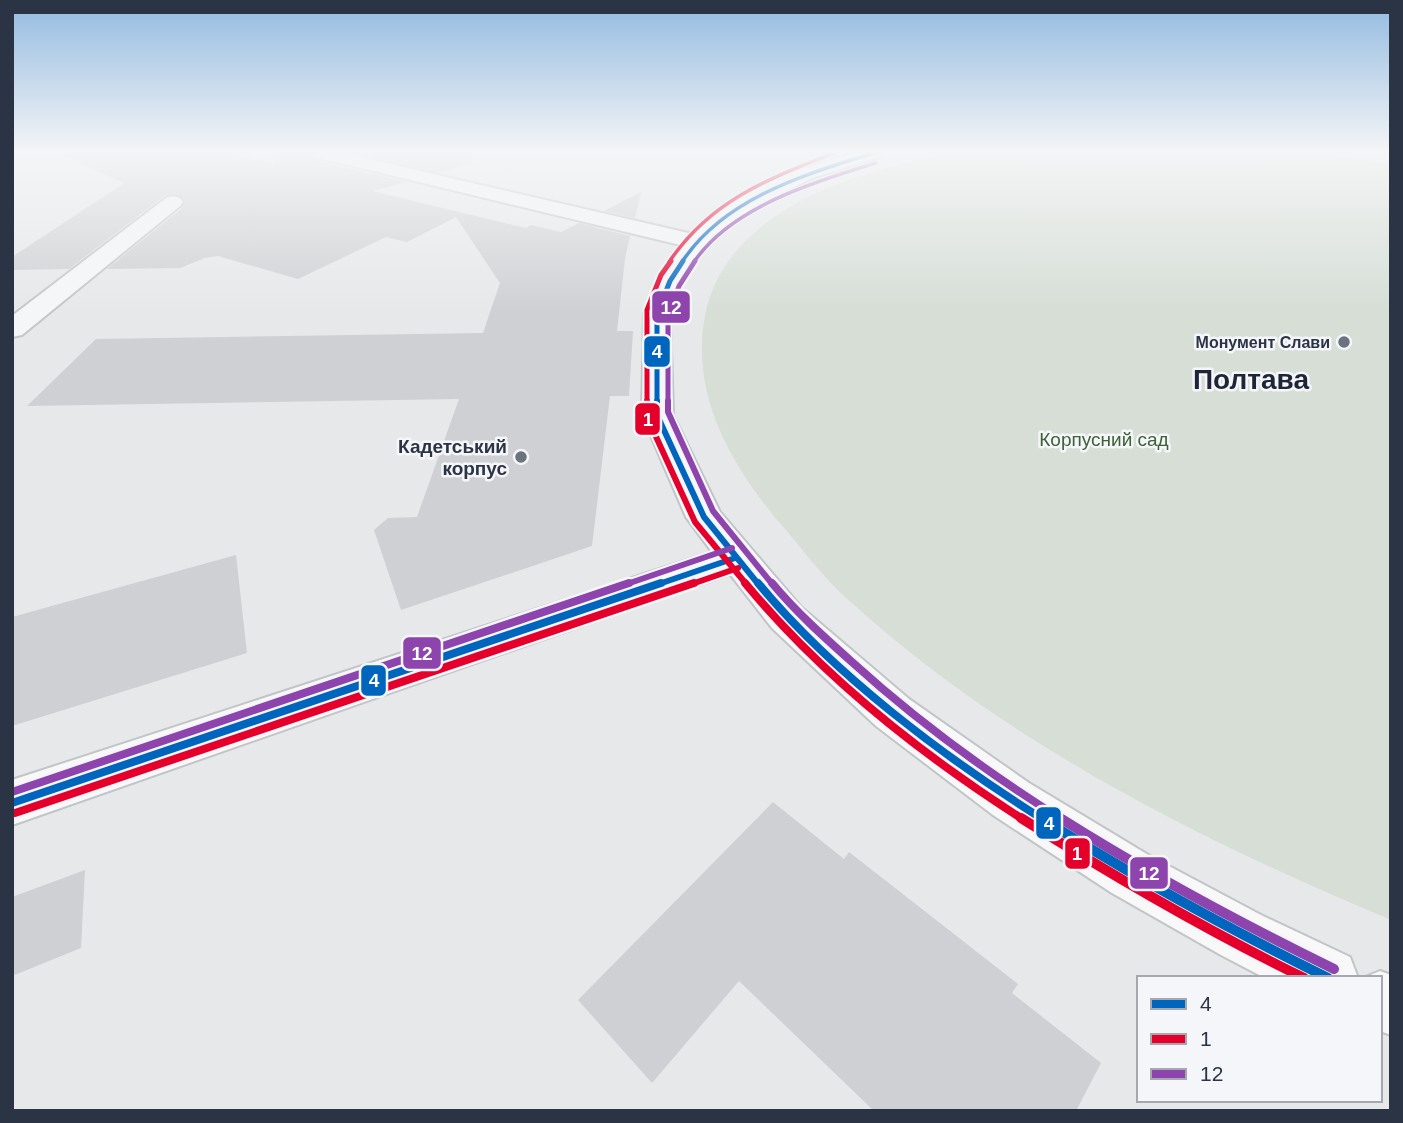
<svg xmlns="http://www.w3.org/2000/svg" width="1403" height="1123" font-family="Arial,sans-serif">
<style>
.green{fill:#d6ded6}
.building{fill:#ced0d3}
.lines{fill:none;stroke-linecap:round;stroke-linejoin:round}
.street-casing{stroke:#c4c6c8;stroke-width:4}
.primary-casing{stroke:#c2c5c8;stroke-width:4}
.street{fill:#f5f6f7;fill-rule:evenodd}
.primary{fill:#f8f8f8;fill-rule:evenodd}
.bus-1-far4-casing{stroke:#f4f6f9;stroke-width:6}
.bus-1-far3-casing{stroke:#f4f6f9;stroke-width:9}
.bus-1-far2-casing{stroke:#f4f6f9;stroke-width:10}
.bus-1-far1-casing{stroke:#f4f6f9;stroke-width:13}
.bus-1-casing{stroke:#f4f6f9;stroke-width:16}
.bus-2-far4-casing{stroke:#f4f6f9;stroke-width:6}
.bus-2-far3-casing{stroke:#f4f6f9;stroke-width:9}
.bus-2-far2-casing{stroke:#f4f6f9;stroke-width:10}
.bus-2-far1-casing{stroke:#f4f6f9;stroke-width:13}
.bus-2-casing{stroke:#f4f6f9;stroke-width:16}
.bus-3-far4-casing{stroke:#f4f6f9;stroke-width:6}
.bus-3-far3-casing{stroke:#f4f6f9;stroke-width:9}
.bus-3-far2-casing{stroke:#f4f6f9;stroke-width:10}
.bus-3-far1-casing{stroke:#f4f6f9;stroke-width:13}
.bus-3-casing{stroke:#f4f6f9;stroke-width:16}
.bus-1-far4{stroke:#0065bd;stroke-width:3.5}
.bus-1-far3{stroke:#0065bd;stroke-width:5}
.bus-1-far2{stroke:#0065bd;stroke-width:6}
.bus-1-far1{stroke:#0065bd;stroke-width:8}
.bus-1{stroke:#0065bd;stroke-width:10}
.bus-2-far4{stroke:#e4002b;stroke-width:3.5}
.bus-2-far3{stroke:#e4002b;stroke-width:5}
.bus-2-far2{stroke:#e4002b;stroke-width:6}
.bus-2-far1{stroke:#e4002b;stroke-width:8}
.bus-2{stroke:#e4002b;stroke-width:10}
.bus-3-far4{stroke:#8e44ad;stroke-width:3.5}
.bus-3-far3{stroke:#8e44ad;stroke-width:5}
.bus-3-far2{stroke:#8e44ad;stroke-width:6}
.bus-3-far1{stroke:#8e44ad;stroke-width:8}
.bus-3{stroke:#8e44ad;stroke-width:10}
.poi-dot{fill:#6c737f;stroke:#f4f6f9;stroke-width:2.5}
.labels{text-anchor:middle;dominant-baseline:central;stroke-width:5;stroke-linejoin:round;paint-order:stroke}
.far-poi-label{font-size:16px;font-weight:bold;fill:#2b3445;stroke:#f4f6f9;text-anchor:end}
.park-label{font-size:19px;fill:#3f6138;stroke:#f4f6f9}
.poi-label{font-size:19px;font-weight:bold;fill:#2b3445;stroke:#f4f6f9;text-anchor:end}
.far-town-label{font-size:28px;font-weight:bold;fill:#1d2536;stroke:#f4f6f9}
.line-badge{stroke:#f4f6f9;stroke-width:2.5}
.badge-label{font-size:19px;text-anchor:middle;font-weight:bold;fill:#fff}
</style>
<rect width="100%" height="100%" fill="#e6e8ea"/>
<path class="green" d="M956 153H1307L1391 164V920C1200 840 1010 745 854 605 828 583 807 555 785 529 732 468 686 391 707 307 733 205 866 168 956 153Z"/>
<g class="building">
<polygon points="57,153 226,153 274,164 276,153 309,153 314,160 406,182 372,191 526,228 531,225 561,232 579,223 630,236 625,259 617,331 633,331 629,396 610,396 592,546 401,610 374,530 388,518 417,517 459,399 27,406 96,339 483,333 500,283 456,217 407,242 386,237 298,279 218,256 205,258 180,268 107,269 182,208 185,200 174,193 164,196 69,269 12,270 12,257 124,183"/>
<polygon points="353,153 472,153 473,163 439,173"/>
<polygon points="641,192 635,218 604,211"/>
<polygon points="236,555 247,653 12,726 12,617"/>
<polygon points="773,802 844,859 849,852 1018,984 1012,993 1101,1063 1076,1111 874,1111 739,981 652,1083 578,1000"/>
<polygon points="85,870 81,948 12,976 12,897"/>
</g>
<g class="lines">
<g class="street-casing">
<g id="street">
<polygon points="312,153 343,153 697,235 705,237 708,242 705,247 697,249 315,157"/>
<polygon points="173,196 180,198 183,202 180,206 22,335 12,337 12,316 166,198"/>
</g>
</g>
<g class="primary-casing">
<g id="primary">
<polygon points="853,153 882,153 879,157 812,178 749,210 721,232 698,256 682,281 670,314 673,415 720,512 801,607 909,699 1029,783 1150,856 1261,915 1350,957 1358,978 1265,978 1221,955 1112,893 993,815 876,726 772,628 730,574 12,825 12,780 712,552 686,517 642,415 644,314 658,281 681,247 705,222 734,201 765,184 799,170"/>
<polygon points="1380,971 1391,975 1391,1035 1380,1031 1380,978 1363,978"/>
</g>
</g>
<use href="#street" class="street"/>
<use href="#primary" class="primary"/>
<g class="bus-1-far4-casing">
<path id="bus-1-far4" d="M682 262C724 198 804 175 873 153"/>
</g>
<g class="bus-1-far3-casing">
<polyline id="bus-1-far3" points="657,403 657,314 670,281 683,261"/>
</g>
<g class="bus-1-far2-casing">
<g id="bus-1-far2">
<polyline points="657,401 657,415 704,517 759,585"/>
<polyline points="656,585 735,558"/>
</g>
</g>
<g class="bus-1-far1-casing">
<g id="bus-1-far1">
<path d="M758 583C833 674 944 757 1044 820"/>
<polyline points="12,803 661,583"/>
</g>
</g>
<g class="bus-1-casing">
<path id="bus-1" d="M1041 818C1134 877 1229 929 1328 978"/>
</g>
<g class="bus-2-far4-casing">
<path id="bus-2-far4" d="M669 262C711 200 768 179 834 153"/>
</g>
<g class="bus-2-far3-casing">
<polyline id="bus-2-far3" points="647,403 647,310 661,275 671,261"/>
</g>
<g class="bus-2-far2-casing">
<g id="bus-2-far2">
<polyline points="647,401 647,417 695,522 747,585"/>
<polyline points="689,585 738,568"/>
</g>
</g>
<g class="bus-2-far1-casing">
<g id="bus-2-far1">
<path d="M745 583C822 676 922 755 1024 820"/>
<polyline points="15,813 694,583"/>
</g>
</g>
<g class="bus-2-casing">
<path id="bus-2" d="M1021 818C1113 876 1206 930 1304 978"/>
</g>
<g class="bus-3-far4-casing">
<path id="bus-3-far4" d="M694 262C731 207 816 181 876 163"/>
</g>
<g class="bus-3-far3-casing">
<polyline id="bus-3-far3" points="668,403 668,316 679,286 695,261"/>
</g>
<g class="bus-3-far2-casing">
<g id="bus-3-far2">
<polyline points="668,401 668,412 713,511 773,585"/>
<polyline points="624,585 732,548"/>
</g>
</g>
<g class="bus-3-far1-casing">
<g id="bus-3-far1">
<path d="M772 583C796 612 824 637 852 662 917 721 988 773 1063 820"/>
<polyline points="12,792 629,583"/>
</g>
</g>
<g class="bus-3-casing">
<path id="bus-3" d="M1060 818C1149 874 1240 923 1334 969"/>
</g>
<use href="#bus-1-far4" class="bus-1-far4"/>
<use href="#bus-1-far3" class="bus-1-far3"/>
<use href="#bus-1-far2" class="bus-1-far2"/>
<use href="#bus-1-far1" class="bus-1-far1"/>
<use href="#bus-1" class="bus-1"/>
<use href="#bus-2-far4" class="bus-2-far4"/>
<use href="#bus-2-far3" class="bus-2-far3"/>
<use href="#bus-2-far2" class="bus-2-far2"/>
<use href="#bus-2-far1" class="bus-2-far1"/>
<use href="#bus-2" class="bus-2"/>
<use href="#bus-3-far4" class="bus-3-far4"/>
<use href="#bus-3-far3" class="bus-3-far3"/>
<use href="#bus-3-far2" class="bus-3-far2"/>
<use href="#bus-3-far1" class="bus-3-far1"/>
<use href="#bus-3" class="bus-3"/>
</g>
<linearGradient id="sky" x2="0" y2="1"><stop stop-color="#93bae0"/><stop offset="0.49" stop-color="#f4f5f6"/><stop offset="1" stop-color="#f4f5f6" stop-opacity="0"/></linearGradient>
<rect width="1403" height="310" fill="url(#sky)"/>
<g class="poi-dot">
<circle cx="1344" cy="342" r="7"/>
<circle cx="521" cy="457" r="7"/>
</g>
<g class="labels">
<g class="far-poi-label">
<text x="1330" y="342">Монумент Слави</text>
</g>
<g class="park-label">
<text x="1104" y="439">Корпусний сад</text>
</g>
<g class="poi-label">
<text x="507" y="446">Кадетський<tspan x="507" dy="22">корпус</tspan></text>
</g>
<g class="far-town-label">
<text x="1251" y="379">Полтава</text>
</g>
</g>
<g class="line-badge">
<rect x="651" y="290" width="40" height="34" rx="7" fill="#8e44ad"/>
<rect x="643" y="335" width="28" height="33" rx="7" fill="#0065bd"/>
<rect x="634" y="402" width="27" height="34" rx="7" fill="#e4002b"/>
<rect x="402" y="636" width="40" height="34" rx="7" fill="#8e44ad"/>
<rect x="360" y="664" width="27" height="33" rx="7" fill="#0065bd"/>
<rect x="1035" y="806" width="27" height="34" rx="7" fill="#0065bd"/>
<rect x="1064" y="837" width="27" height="33" rx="7" fill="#e4002b"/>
<rect x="1129" y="856" width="40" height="34" rx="7" fill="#8e44ad"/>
</g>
<g class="badge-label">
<text x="671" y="314">12</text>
<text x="657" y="358">4</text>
<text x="648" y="426">1</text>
<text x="422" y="660">12</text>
<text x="374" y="687">4</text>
<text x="1049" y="830">4</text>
<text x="1077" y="860">1</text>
<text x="1149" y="880">12</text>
</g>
<rect width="1403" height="1123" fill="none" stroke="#2b3445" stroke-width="28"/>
<rect x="1137" y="976" width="245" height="126" fill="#f4f6f9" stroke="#a4a8b1" stroke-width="2"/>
<rect x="1151" y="999" width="35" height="10" fill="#0065bd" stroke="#a4a8b1" stroke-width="2"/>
<text x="1200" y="1011" font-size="21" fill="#2b3445">4</text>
<rect x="1151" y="1034" width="35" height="10" fill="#e4002b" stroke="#a4a8b1" stroke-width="2"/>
<text x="1200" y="1046" font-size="21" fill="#2b3445">1</text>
<rect x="1151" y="1069" width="35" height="10" fill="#8e44ad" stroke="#a4a8b1" stroke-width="2"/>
<text x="1200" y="1081" font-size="21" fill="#2b3445">12</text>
</svg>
